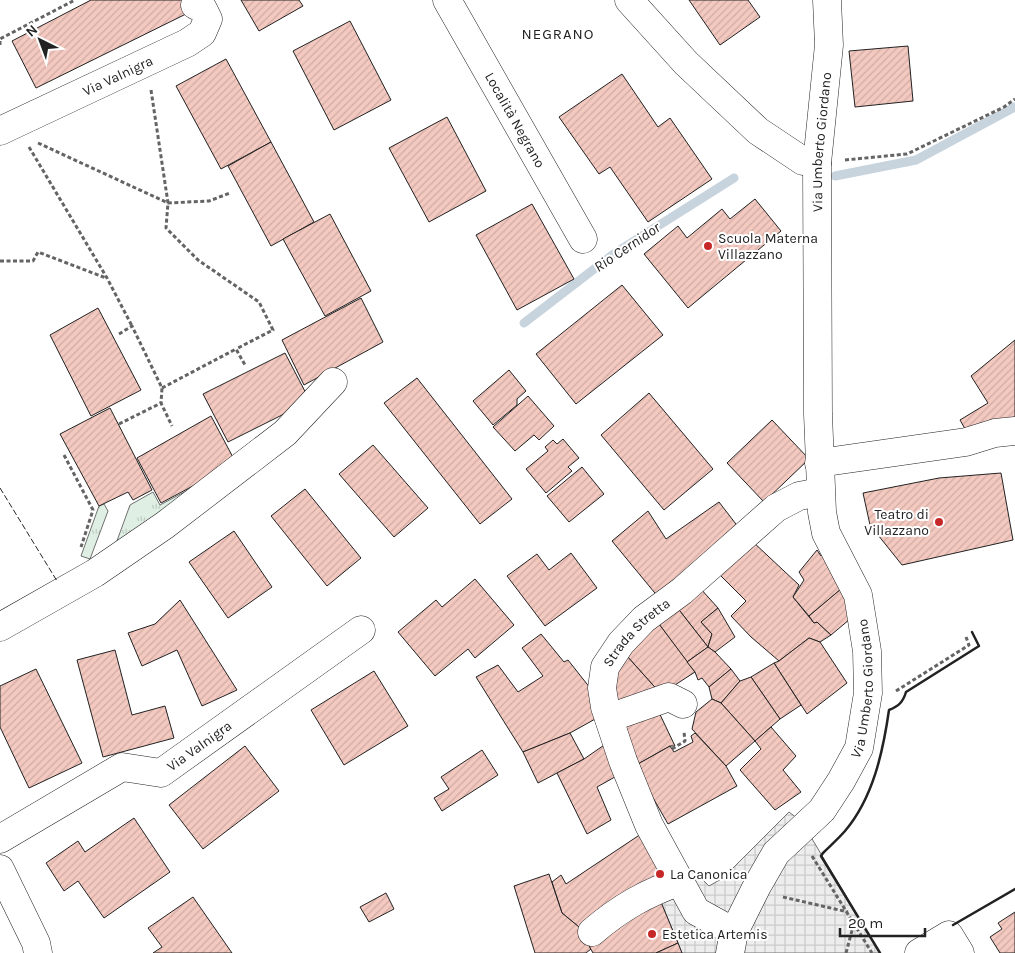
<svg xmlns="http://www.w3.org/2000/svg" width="1015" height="953" font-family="Karla,sans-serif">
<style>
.grass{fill:url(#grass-tufts);stroke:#6f6f6f}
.plaza{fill:url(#plaza-grid);stroke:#6f6f6f}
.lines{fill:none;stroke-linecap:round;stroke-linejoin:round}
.stream{stroke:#c7d3dd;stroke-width:9}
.building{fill:url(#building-hatch);stroke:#222}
.minor-casing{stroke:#222;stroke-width:29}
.major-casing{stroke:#222;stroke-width:29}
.path{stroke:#646464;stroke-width:3;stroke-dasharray:4 2.5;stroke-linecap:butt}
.minor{stroke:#fff;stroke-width:28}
.major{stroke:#fff;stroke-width:28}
.fence{stroke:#222;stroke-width:1;stroke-dasharray:6 2.5;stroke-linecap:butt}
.wall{stroke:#222;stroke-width:2.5}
.poi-dot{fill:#c62828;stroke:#fff;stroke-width:2}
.labels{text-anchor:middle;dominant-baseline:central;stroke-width:4;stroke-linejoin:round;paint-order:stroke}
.street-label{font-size:14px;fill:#222;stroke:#fff}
.poi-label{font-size:14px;fill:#222;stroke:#fff;text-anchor:start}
.neighbourhood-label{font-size:15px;letter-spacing:1px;fill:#222;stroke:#fff}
.water-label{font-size:15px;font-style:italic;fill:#222;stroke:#fff}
</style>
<defs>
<pattern id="grass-tufts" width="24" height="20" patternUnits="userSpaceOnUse" patternTransform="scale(1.25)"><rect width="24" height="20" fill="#e0efe3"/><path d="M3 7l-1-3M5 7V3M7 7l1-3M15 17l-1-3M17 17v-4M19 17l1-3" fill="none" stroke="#c0cdc2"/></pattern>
<pattern id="plaza-grid" width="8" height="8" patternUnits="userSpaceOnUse" patternTransform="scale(1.25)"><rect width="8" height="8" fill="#ededed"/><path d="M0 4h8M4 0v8" fill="none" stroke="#cbcbcb"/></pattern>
<pattern id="building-hatch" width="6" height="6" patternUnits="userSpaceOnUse" patternTransform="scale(1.25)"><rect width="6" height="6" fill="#f3c9c0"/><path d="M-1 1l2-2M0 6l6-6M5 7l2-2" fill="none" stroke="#d0aca5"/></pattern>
</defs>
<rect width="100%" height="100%" fill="#fff"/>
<g class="grass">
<polygon points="203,482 114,549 130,505 153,492 160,505"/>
<polygon points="104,504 108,511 90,559 81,556 99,506"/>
</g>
<polygon class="plaza" points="789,812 802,822 880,953 682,953 658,895 698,875 709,886 723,878"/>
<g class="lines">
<g class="stream">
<polyline points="835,176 916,160 1015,107"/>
<polyline points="524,323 615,253 734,178"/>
</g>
</g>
<g class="building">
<polygon points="91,0 184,0 190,12 36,88 12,41"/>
<polygon points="241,0 299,0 303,6 259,31"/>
<polygon points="689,0 748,0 760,17 720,45"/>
<polygon points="350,21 391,100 334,130 293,51"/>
<polygon points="908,46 913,101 855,107 849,51"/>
<polygon points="226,59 271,142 221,169 176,86"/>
<polygon points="622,74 658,127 670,118 712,179 648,222 610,167 599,174 559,117"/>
<polygon points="447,117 486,191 429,222 389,148"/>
<polygon points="271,142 314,222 271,246 228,166"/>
<polygon points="755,199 781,231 688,308 644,254 678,226 687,238 722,209 730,219"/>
<polygon points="532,204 574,279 517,310 476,235"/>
<polygon points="330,214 371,291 325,316 283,239"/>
<polygon points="622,285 663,335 576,404 536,354"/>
<polygon points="361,298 383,342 304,385 282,340"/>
<polygon points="98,308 141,390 91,416 50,335"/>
<polygon points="1015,340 1015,424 969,436 960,420 988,403 971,376"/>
<polygon points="285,353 310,401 228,442 203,394"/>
<polygon points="509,370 526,391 517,399 517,405 493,425 473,401"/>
<polygon points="417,378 512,499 480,524 384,403"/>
<polygon points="649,393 713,469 664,510 601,435"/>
<polygon points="528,396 554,426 539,440 534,435 515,451 493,427"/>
<polygon points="110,408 152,490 133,500 128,492 99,506 60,434"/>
<polygon points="211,416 236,463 161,503 137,458"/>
<polygon points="772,420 809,459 764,502 727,463"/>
<polygon points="563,439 579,458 568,467 572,471 546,493 526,469 548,451 545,447 553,440 557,444"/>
<polygon points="373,445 428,508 394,537 339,474"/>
<polygon points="582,467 604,494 569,522 547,496"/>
<polygon points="1001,473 1013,540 902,565 870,525 863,493 939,478"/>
<polygon points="305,489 361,558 327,586 271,516"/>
<polygon points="719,502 739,528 659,598 612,541 648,511 666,539"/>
<polygon points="234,531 272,587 228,618 189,562"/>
<polygon points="752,541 799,585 793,597 814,623 817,622 831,635 820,642 809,638 779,661 751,637 731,616 746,601 720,575"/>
<polygon points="817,550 821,556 824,552 841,589 809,616 793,597 804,580 799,572"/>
<polygon points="571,553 597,588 545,626 507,576 537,554 549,570"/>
<polygon points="475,579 514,625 475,658 468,649 435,676 398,632 436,600 442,607"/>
<polygon points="700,588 718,608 701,622 712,634 708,647 676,606"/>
<polygon points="841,589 856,614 831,635 817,622 814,623 809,616"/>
<polygon points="180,600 237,690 202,706 177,650 142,666 128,633 155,624"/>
<polygon points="676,606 708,647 687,662 656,620"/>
<polygon points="718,608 735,637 715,652 708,647 712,634 701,622"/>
<polygon points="656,620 695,672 661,694 626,655"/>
<polygon points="541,634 564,662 568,660 602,703 597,718 570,733 523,752 476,677 498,665 518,692 543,676 522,648"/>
<polygon points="809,638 820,642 847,683 807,714 774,663 779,661"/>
<polygon points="708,647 715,652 731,669 709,687 702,678 698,680 695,672 687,662"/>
<polygon points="115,650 132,715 165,706 174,738 103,757 77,660"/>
<polygon points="626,655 661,694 620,710 614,687 618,667"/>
<polygon points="774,663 801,705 780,719 751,677"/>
<polygon points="36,669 82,763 29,788 0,727 0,686"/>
<polygon points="731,669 740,681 721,703 712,699 709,687"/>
<polygon points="374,671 408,726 344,765 311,710"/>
<polygon points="751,677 780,719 755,741 721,703 740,681"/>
<polygon points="712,699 721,703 755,741 726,766 692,729 696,712"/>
<polygon points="655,704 675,746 670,746 638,764 630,750 624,716"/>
<polygon points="771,727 796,756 783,770 801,792 775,810 740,770 761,749 755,741"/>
<polygon points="570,733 584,759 538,783 523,752"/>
<polygon points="695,733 726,766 737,786 668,824 652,796 638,764 670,746 674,752 693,742 691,736"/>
<polygon points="610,741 622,773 597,787 611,820 587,834 557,773 584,759"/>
<polygon points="245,746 279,791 203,849 169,805"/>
<polygon points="482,750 498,775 442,811 434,798 449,789 441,777"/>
<polygon points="134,818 170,872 104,918 78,881 64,891 46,863 78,841 85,852"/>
<polygon points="644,832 670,878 590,917 579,927 562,913 552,882 561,875 566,884"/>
<polygon points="549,874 562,913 579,927 591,949 586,953 535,953 514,886"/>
<polygon points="386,893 394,909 369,922 360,907"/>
<polygon points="658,895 678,943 656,953 593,953 588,944"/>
<polygon points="193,897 232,953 153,953 162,947 148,928"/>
<polygon points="1015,912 1015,953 1000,953 990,937 1002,929 998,923"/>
<polygon points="678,943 682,953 656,953"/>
</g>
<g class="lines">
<g class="minor-casing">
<g id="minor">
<path id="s1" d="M447 0 583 239"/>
<polyline points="629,0 686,63 758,131 803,161 817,163"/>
<path id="s2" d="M0 131 187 43 202 33 208 19 203 9 195 5"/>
<polyline points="819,463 966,442 995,433 1015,431"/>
<polyline points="0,627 95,573 165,525 285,433 333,382"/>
<polyline points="609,718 669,697 683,704"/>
<path id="s3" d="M0 839 122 767 161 773 361 630"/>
<path d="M592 932C620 908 646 893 681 881"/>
<path id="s4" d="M734 932 696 911 649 825 623 761 605 707 602 688 605 667 621 643 644 619 682 591 776 508 799 496 820 492"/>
<path id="s5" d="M730 953 734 932 757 886 776 853 822 810 841 781 859 748 868 693 867 651 858 595 826 533 822 512 818 414 817 163 829 45 827 0"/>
<polyline points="919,953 949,935 960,953"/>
</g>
</g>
<g class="major-casing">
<polyline id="major" points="0,869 36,943 38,953"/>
</g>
<g class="path">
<polyline points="0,45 0,39 75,0"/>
<polyline points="151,90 168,203 166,228 198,260 259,302 273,330 236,349"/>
<polyline points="38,143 168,203 209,201 230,193"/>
<polyline points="29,147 107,278 132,326"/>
<polyline points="845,160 907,154 1004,107 1015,99"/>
<polyline points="0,261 33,261 38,252 106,278"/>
<polyline points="119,334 132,326 162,388 161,403"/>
<polyline points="162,388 236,349 245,365"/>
<polyline points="119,424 161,403 172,426"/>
<polyline points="64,455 93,510 81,547"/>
<polyline points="896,691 969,645 966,637"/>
<polyline points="672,749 685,741 684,732"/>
<polyline points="812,856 872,953"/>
<polyline points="783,897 848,912"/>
<polyline points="846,953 854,923"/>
</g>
<use href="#minor" class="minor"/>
<use href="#major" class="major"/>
<polyline class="fence" points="0,488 57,581"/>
<g class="wall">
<polyline points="953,925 1015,889"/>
<path d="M880 953 821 856 823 853C830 846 838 839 845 831 873 798 883 752 889 710 899 706 903 702 906 692L979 646 972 632"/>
</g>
</g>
<g class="poi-dot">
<circle cx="708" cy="246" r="5"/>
<circle cx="939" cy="522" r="5"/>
<circle cx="660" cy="874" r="5"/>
<circle cx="652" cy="934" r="5"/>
</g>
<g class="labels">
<g class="street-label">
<text stroke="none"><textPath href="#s2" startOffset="130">Via Valnigra</textPath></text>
<text stroke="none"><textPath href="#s1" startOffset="138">Località Negrano</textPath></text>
<text stroke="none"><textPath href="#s5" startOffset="862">Via Umberto Giordano</textPath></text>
<text stroke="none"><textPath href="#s4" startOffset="355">Strada Stretta</textPath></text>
<text stroke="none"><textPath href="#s5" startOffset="306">Via Umberto Giordano</textPath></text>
<text stroke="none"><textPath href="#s3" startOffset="228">Via Valnigra</textPath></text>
</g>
<g class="poi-label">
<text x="718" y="238">Scuola Materna<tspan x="718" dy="16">Villazzano</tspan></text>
<text x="929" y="514" text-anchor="end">Teatro di<tspan x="929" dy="16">Villazzano</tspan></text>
<text x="670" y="874">La Canonica</text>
<text x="662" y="934">Estetica Artemis</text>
</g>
<g class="neighbourhood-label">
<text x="558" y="34">NEGRANO</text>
</g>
<g class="water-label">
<text transform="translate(627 247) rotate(-34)">Rio Cernidor</text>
</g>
</g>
<g transform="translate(40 40) rotate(318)" stroke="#ffffff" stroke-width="4" paint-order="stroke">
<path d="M0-4L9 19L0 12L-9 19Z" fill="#222222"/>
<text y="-8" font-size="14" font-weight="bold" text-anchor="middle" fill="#222222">N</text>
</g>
<path d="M840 928v8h85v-8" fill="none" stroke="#222222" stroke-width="2.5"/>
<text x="848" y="928" font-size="15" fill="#222222" stroke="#ffffff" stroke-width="4" paint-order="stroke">20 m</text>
</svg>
